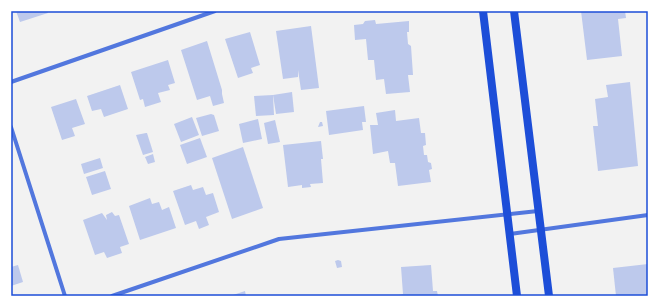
<svg xmlns="http://www.w3.org/2000/svg" width="659" height="307" font-family="'Noto Sans',sans-serif">
<style>
.building{fill:#bdc9ec}
.lines{fill:none;stroke-linecap:round;stroke-linejoin:round}
.minor{stroke:#5277de;stroke-width:4}
.secondary{stroke:#1d4ed8;stroke-width:8}
.neatline{fill:none;stroke:#1d4ed8;stroke-width:1.5}
</style>
<rect width="100%" height="100%" fill="#f2f2f2"/>
<g class="building">
<polygon points="16,11 47,11 48,13 20,22"/>
<polygon points="581,11 625,11 626,18 618,19 622,56 587,60"/>
<polygon points="375,20 376,24 409,21 409,32 407,32 408,44 411,46 413,75 408,75 410,92 386,94 384,79 376,80 374,60 368,60 366,39 355,40 354,25 363,24 365,21"/>
<polygon points="311,26 319,88 301,90 298,70 298,77 283,79 276,31"/>
<polygon points="250,32 260,65 251,68 253,73 238,78 225,39"/>
<polygon points="207,41 222,90 222,94 224,103 213,106 210,96 197,100 181,50"/>
<polygon points="168,60 175,83 168,85 170,90 158,93 161,102 145,107 143,99 140,100 131,72"/>
<polygon points="630,82 638,166 598,171 593,126 598,126 595,99 608,97 606,85"/>
<polygon points="120,85 128,109 104,117 101,109 92,111 87,96"/>
<polygon points="292,92 294,112 276,114 273,95"/>
<polygon points="273,95 274,115 256,116 254,96"/>
<polygon points="76,99 85,124 72,128 75,136 62,140 51,107"/>
<polygon points="364,106 366,122 362,122 363,130 329,135 326,111"/>
<polygon points="395,110 396,121 419,118 421,133 425,133 426,145 423,146 424,155 427,155 428,162 431,163 432,169 429,170 431,182 398,186 395,163 390,163 388,151 373,154 370,125 378,125 376,113"/>
<polygon points="211,114 214,115 219,131 202,136 196,118"/>
<polygon points="192,117 199,135 181,142 174,124"/>
<polygon points="258,119 262,139 243,143 239,124"/>
<polygon points="275,120 280,142 268,144 264,123"/>
<polygon points="320,122 322,122 323,126 318,127"/>
<polygon points="146,133 147,133 153,152 143,155 136,135"/>
<polygon points="200,138 207,157 187,164 180,145"/>
<polygon points="321,141 323,159 321,159 323,183 310,184 311,187 302,188 302,185 288,187 283,145"/>
<polygon points="243,147 263,208 232,219 212,158"/>
<polygon points="153,154 155,162 148,164 145,157"/>
<polygon points="100,158 103,168 84,174 81,164"/>
<polygon points="105,171 111,189 92,195 86,177"/>
<polygon points="191,185 193,190 203,187 206,195 213,193 219,212 206,217 209,225 199,229 196,221 185,225 173,191"/>
<polygon points="150,198 152,204 159,202 162,210 169,207 176,228 140,240 129,206"/>
<polygon points="112,212 115,216 119,215 129,244 120,247 122,253 107,258 104,252 95,255 83,220 102,213 107,220 106,215"/>
<polygon points="338,260 341,261 342,267 337,268 335,261"/>
<polygon points="648,264 648,296 616,296 613,268"/>
<polygon points="18,265 23,282 11,286 11,267"/>
<polygon points="431,265 433,291 437,291 438,296 399,296 399,295 403,294 401,267"/>
<polygon points="245,291 246,296 230,296"/>
</g>
<g class="lines">
<g class="minor">
<polyline points="11,82 215,11"/>
<polyline points="11,127 65,296"/>
<polyline points="510,234 648,215"/>
<polyline points="112,296 279,239 538,211"/>
</g>
<g class="secondary">
<polyline points="483,11 517,296"/>
<polyline points="514,11 549,296"/>
</g>
</g>
<rect width="659" height="307" fill="none" stroke="#ffffff" stroke-width="24"/>
<rect x="12" y="12" width="635" height="283" class="neatline"/>
</svg>
